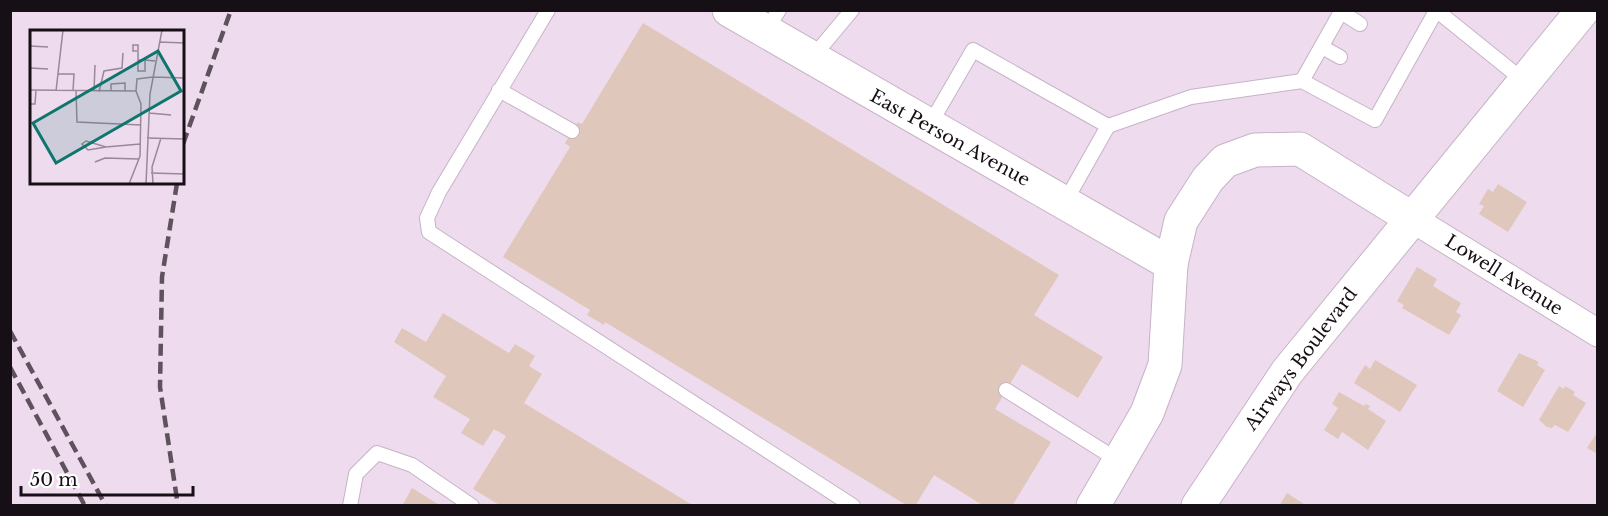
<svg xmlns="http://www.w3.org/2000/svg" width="1608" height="516" font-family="'Libre Baskerville',serif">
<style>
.building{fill:#e0c7bb}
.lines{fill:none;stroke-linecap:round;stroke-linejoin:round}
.service-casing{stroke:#c6b3c5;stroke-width:16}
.minor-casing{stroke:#c6b3c5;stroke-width:29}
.tertiary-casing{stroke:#c6b3c5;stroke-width:35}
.secondary-casing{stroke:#c6b3c5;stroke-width:35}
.primary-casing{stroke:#c6b3c5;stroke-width:35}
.service{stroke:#fff;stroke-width:14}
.minor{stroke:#fff;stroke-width:27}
.tertiary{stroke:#fff;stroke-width:33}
.secondary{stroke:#fff;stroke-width:33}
.primary{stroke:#fff;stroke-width:33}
.rail{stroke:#5e525d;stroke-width:4.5;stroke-dasharray:12 6;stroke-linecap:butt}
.labels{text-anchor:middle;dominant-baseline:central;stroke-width:4.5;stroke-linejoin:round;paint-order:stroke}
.street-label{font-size:18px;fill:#160f15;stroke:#fff}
.inset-road{fill:none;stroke:#988997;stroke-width:1.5}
.view{fill:#0f766e;fill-opacity:0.15;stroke:#0f766e;stroke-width:3}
.inset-edge{fill:none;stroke:#160f15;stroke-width:3}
</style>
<rect width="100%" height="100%" fill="#efdbee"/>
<g class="building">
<polygon points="643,23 1059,275 1034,315 1103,357 1078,398 1022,364 995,409 1051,442 1012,506 984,506 934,475 915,506 908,506 605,322 604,325 587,315 590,310 503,257 570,147 565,143 578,122 582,124"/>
<polygon points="1498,184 1527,202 1508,232 1479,214 1484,206 1479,204 1488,189 1493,192"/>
<polygon points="1417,267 1437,279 1433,286 1461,303 1456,312 1461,315 1449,335 1402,308 1404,305 1397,301"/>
<polygon points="443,313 509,353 515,344 535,356 529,366 542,374 524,403 694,506 501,506 473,489 506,436 494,429 483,446 461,433 470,419 433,397 446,376 394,342 402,328 426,342"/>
<polygon points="1519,353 1539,362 1537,365 1545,370 1523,407 1497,391"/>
<polygon points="1375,360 1417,385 1400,412 1354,383 1365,365 1370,369"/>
<polygon points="1559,386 1564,389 1565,386 1575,392 1573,395 1586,403 1568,432 1555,425 1552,428 1547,427 1539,420"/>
<polygon points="1339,392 1364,406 1366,404 1370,406 1368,409 1386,421 1368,450 1342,432 1338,439 1324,430 1338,408 1332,404"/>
<polygon points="1598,431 1598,454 1587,448"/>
<polygon points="412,488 441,506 402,506"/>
<polygon points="1287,493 1307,506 1279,506"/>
</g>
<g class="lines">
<g class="service-casing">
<g id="service">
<polyline points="548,10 439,192 427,218 429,232 853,506"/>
<polyline points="1342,10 1302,81 1375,120 1436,11"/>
<polyline points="1436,10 1524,81"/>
<polyline points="1341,12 1360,24"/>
<polyline points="765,32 779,10"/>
<polyline points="1322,47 1340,57"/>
<polyline points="812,58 852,10"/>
<polyline points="499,90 572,131"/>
<polyline points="929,126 973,50 1108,126 1065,202"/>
<polyline points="1108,126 1191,97 1302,81"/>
<polyline points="1006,390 1119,461"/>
<polyline points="350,506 356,474 377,453 412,465 472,506"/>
</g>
</g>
<g class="minor-casing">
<polyline id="minor" points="1411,218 1598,333"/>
</g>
<g class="tertiary-casing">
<polyline id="tertiary" points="1093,506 1147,413 1165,365 1171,264"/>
</g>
<g class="secondary-casing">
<polyline id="secondary" points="729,10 1171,264 1181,221 1208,179 1225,161 1255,150 1300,149 1411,218"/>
</g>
<g class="primary-casing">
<polyline id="primary" points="1198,506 1287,372 1583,10"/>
</g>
<use href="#service" class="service"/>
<use href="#minor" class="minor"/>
<use href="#tertiary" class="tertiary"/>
<use href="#secondary" class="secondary"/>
<use href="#primary" class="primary"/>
<g class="rail">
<polyline points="183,144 231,10"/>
<polyline points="177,183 162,277 160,387 178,506"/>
<polyline points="10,331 106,506"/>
<polyline points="10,367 85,506"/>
</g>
</g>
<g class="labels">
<g class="street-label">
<text transform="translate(950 138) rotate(29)">East Person Avenue</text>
<text transform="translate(1504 275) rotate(32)">Lowell Avenue</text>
<text transform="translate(1301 359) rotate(-53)">Airways Boulevard</text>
</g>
</g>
<g transform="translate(30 30)">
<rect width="154" height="154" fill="#efdbee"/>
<path class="inset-road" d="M129 12 155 13M0 16 18 17M107 21H103V15H108V30M115 30V41H108V30H115L125 31M0 38 18 39M28 44H44L43 61M123 47 155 48M0 60 106 61 107 49 123 47M26 61 33 0M46 61 47 92 111 95M64 61 65 35M81 61V54L95 53V61M69 62 74 41 92 38 93 23M0 74H5L6 60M119 83 141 85M117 108 155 109M76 117 58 120 52 114 56 111 76 117 110 114M65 132 75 128 109 129M121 143 155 144M99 154 110 126 111 74 106 61M116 154 120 64 132 0M123 154 122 137 131 108"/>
<path class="view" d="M128 21 151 61 26 133 3 93Z"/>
<rect width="154" height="154" class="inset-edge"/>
</g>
<rect width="1608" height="516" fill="none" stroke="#160f15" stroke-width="24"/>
<path d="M21 486v9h172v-9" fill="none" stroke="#160f15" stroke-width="3"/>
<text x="30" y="486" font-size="18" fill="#160f15" stroke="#ffffff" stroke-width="4.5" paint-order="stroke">50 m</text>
</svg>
